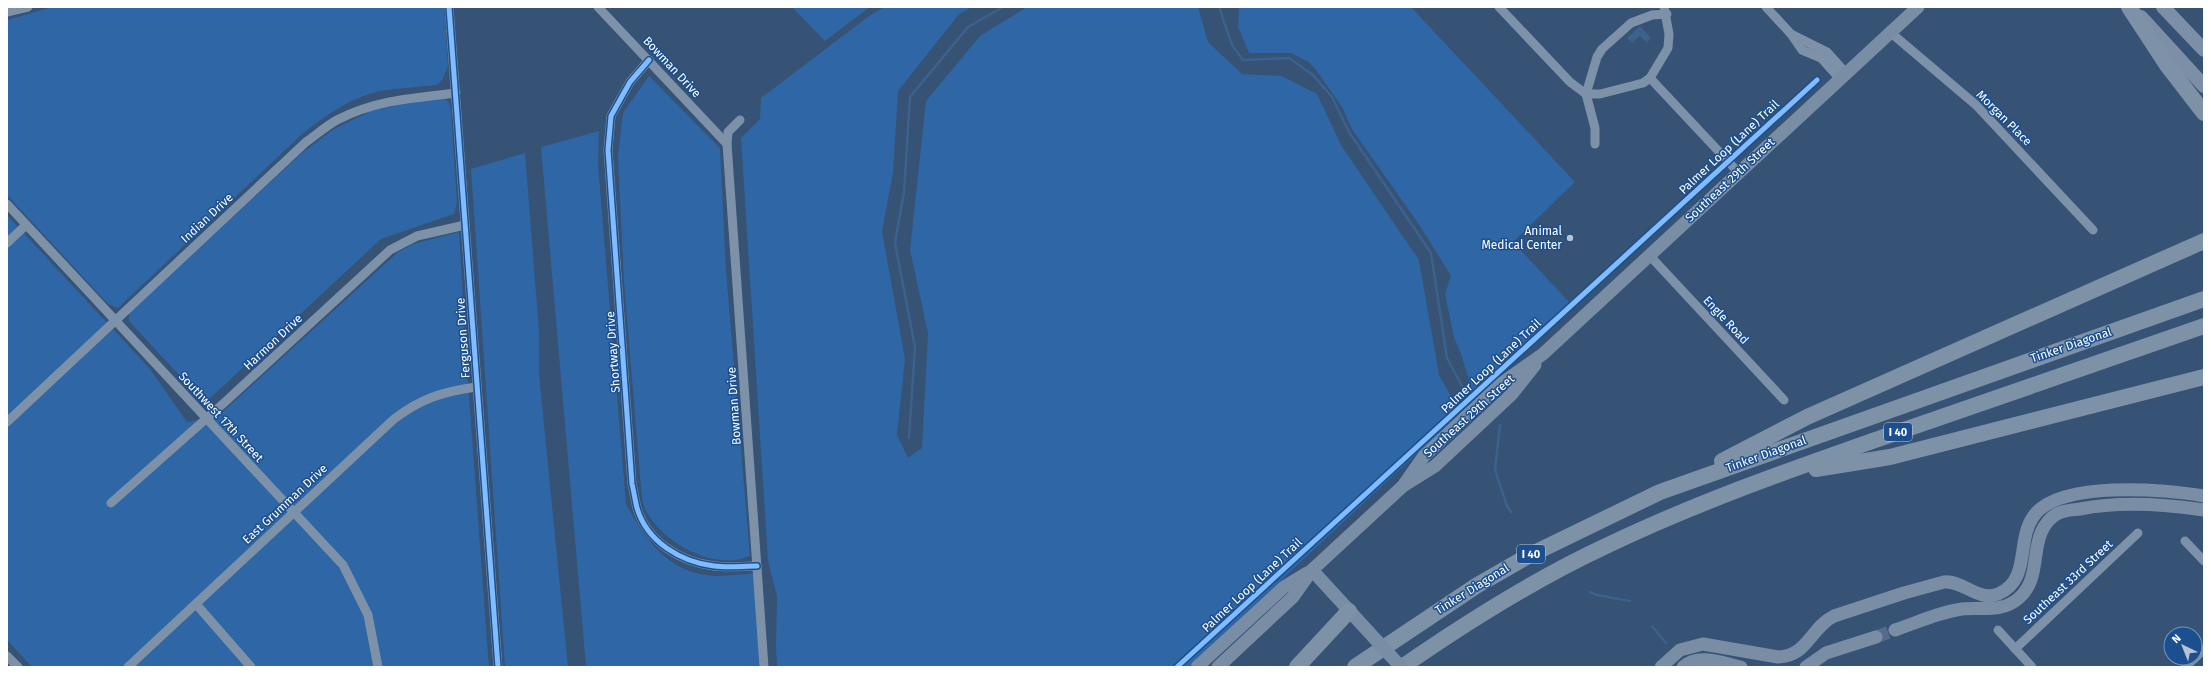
<svg xmlns="http://www.w3.org/2000/svg" width="2211" height="674" font-family="'Fira Sans',sans-serif">
<style>
.green{fill:#2f66a5}
.water{fill:#3b618d}
.lines{fill:none;stroke-linecap:round;stroke-linejoin:round}
.stream{stroke:#3b618d;stroke-width:2.5}
.secondary-tunnel{stroke:#546c89;stroke-width:13;stroke-dasharray:13 6;stroke-linecap:butt}
.street{stroke:#7d92a8;stroke-width:9}
.secondary{stroke:#798da4;stroke-width:13}
.primary{stroke:#7d8ea7;stroke-width:14}
.highway{stroke:#7e92a7;stroke-width:16}
.secondary-bridge{stroke:#798da4;stroke-width:13}
.cycleway-casing{stroke:#1b4f8f;stroke-width:8}
.cycleway{stroke:#80bcff;stroke-width:5}
.poi-dot{fill:#b9c2ce;stroke:#1b4f8f;stroke-width:1.5}
.labels{text-anchor:middle;dominant-baseline:central;stroke-width:3;stroke-linejoin:round;paint-order:stroke}
.shield{fill:#1b4f8f;stroke:#bbcadd;stroke-width:1}
.shield-label{font-size:11px;font-weight:bold;fill:#fff}
.street-label{font-size:12px;fill:#fff;stroke:#1b4f8f}
.poi-label{font-size:12px;fill:#fff;stroke:#1b4f8f;text-anchor:end}
</style>
<rect width="100%" height="100%" fill="#365274"/>
<g class="green">
<path d="M52 7H444L448 66 442 80 437 85C418 87 399 88 381 91 351 97 323 117 300 136L118 308 108 304 7 195V20Z"/>
<polygon points="792,7 870,7 825,41"/>
<polygon points="884,7 972,7 959,14 898,91 893,173 882,231 905,359 897,435 908,458 922,448 928,333 910,250 926,101 980,36 1027,7 1198,7 1208,42 1242,74 1282,76 1317,94 1341,145 1419,260 1439,375 1459,410 1474,396 1461,354 1454,337 1445,294 1451,276 1420,226 1352,129 1342,107 1316,70 1309,62 1291,53 1249,53 1238,27 1239,7 1411,7 1575,182 1513,242 1571,304 1500,372 1817,80 1188,667 777,667 776,645 777,596 768,561 741,138 760,119 761,98 869,16"/>
<path d="M649 76 720 148 726 271 750 556C746 557 740 560 735 560 702 564 660 539 645 509 642 503 642 495 641 488L624 282 618 156 623 113Z"/>
<polygon points="442,97 449,102 451,111 457,203 454,214 381,239 205,403 129,321 129,313 303,152 334,129 373,110"/>
<path d="M599 131 598 164 626 504C643 535 661 563 696 573 715 579 739 574 758 573L762 667H586L541 147Z"/>
<polygon points="525,153 539,331 539,374 568,667 505,667 471,169"/>
<polygon points="7,215 150,369 187,422 216,418 398,252 413,244 459,232 469,396 489,667 32,667 7,640"/>
</g>
<polygon class="water" points="1640,26 1651,38 1647,43 1640,36 1632,43 1627,38"/>
<g class="lines">
<g class="stream">
<polyline points="1219,7 1232,45 1243,60 1289,58 1313,75 1332,97 1349,132 1431,253 1447,358 1463,388"/>
<polyline points="1500,425 1495,470 1507,506 1511,512"/>
<polyline points="909,438 915,347 895,243 904,192 910,97 968,27 1003,7"/>
<polyline points="1590,592 1597,595 1630,601"/>
<polyline points="1652,626 1666,643"/>
</g>
<polyline class="secondary-tunnel" points="1876,637 1895,630"/>
<g class="street">
<polyline points="449,7 498,667"/>
<polyline points="598,7 727,144"/>
<polyline points="1499,7 1570,82 1586,94 1600,94 1643,83 1650,78 1668,48 1669,34 1664,7"/>
<polyline points="1766,7 1791,34 1802,50 1821,58 1840,79"/>
<polyline points="7,12 28,7"/>
<polyline points="1890,32 1976,105 2093,230"/>
<polyline points="1791,34 1827,52 1846,73"/>
<path d="M649 60 630 82 611 116 608 150 632 484C634 492 635 500 637 508 647 542 681 562 714 566 728 568 743 566 757 566"/>
<polyline points="1650,78 1738,172"/>
<polyline points="740,120 728,132 727,144 764,667"/>
<polyline points="1595,144 1595,128 1586,94 1597,57 1602,49 1631,23 1652,15 1667,14"/>
<polyline points="7,204 343,565 368,615 378,667"/>
<polyline points="7,243 26,225"/>
<polyline points="1650,256 1784,400"/>
<path d="M7 422 306 142C316 135 326 126 337 120 376 100 413 98 456 93"/>
<polyline points="111,503 225,402 390,250 417,236 465,225"/>
<polyline points="2185,541 2204,561"/>
<polyline points="196,604 251,667"/>
<polyline points="1998,630 2032,667"/>
<polyline points="2015,649 2138,533"/>
<polyline points="7,656 18,667"/>
<polyline points="2195,658 2204,649"/>
<path d="M128 667 394 419C422 398 442 392 476 387"/>
<polyline points="2185,667 2195,658"/>
</g>
<g class="secondary">
<polyline points="1403,486 1424,456 1502,383 1543,354 1918,7"/>
<polyline points="1312,570 1377,641"/>
<path d="M1895 630C1916 623 1939 612 1962 609 1983 607 2002 613 2019 598 2039 580 2032 555 2041 533 2044 525 2051 516 2059 513 2065 510 2073 510 2080 509 2121 501 2163 504 2204 510"/>
<polyline points="1197,667 1284,587 1307,573"/>
<polyline points="1218,667 1293,597 1312,570 1403,486 1435,466 1512,394 1535,365"/>
<path d="M1661 667 1680 650 1703 644 1778 657C1808 656 1810 628 1834 616L1904 593 1944 582C1963 580 1978 602 1998 594 2031 580 2016 542 2033 517 2057 480 2165 489 2204 496"/>
<path d="M1683 667C1698 653 1723 663 1741 667"/>
<polyline points="1806,667 1826,653 1876,637"/>
</g>
<g class="primary">
<polyline points="2163,7 2204,50"/>
<polyline points="2141,17 2204,86"/>
</g>
<g class="highway">
<polyline points="2129,7 2167,65 2204,113"/>
<polyline points="1722,461 1807,417 2204,241"/>
<polyline points="1816,469 1890,457 2204,377"/>
<polyline points="1297,667 1349,611"/>
<polyline points="1355,667 1476,586 1528,556 1660,492 2204,299"/>
<path d="M1402 667C1467 622 1535 579 1606 546 1702 500 1801 466 1901 431 2002 396 2103 361 2204 326"/>
</g>
<polyline class="secondary-bridge" points="1377,641 1401,667"/>
<g class="cycleway-casing">
<g id="cycleway">
<polyline points="449,7 498,667"/>
<path d="M649 60 630 82 611 116 608 150 632 484C634 492 635 500 637 508 647 542 681 562 714 566 728 568 743 566 757 566"/>
<polyline points="1177,667 1817,80"/>
</g>
</g>
<use href="#cycleway" class="cycleway"/>
</g>
<circle class="poi-dot" cx="1570" cy="238" r="4"/>
<g class="labels">
<g class="shield">
<rect x="1884" y="423" width="28" height="18" rx="3"/>
<rect x="1517" y="545" width="28" height="18" rx="3"/>
</g>
<g class="shield-label">
<text x="1898" y="432">I 40</text>
<text x="1531" y="554">I 40</text>
</g>
<g class="street-label">
<text transform="translate(672 67) rotate(47)">Bowman Drive</text>
<text transform="translate(2004 118) rotate(45)">Morgan Place</text>
<text transform="translate(1729 147) rotate(-43)">Palmer Loop (Lane) Trail</text>
<text transform="translate(1730 180) rotate(-43)">Southeast 29th Street</text>
<text transform="translate(207 218) rotate(-43)">Indian Drive</text>
<text transform="translate(1726 320) rotate(47)">Engle Road</text>
<text transform="translate(463 338) rotate(-94)">Ferguson Drive</text>
<text transform="translate(273 342) rotate(-43)">Harmon Drive</text>
<text transform="translate(2071 345) rotate(-19)">Tinker Diagonal</text>
<text transform="translate(613 352) rotate(-94)">Shortway Drive</text>
<text transform="translate(1491 366) rotate(-43)">Palmer Loop (Lane) Trail</text>
<text transform="translate(734 406) rotate(-94)">Bowman Drive</text>
<text transform="translate(1469 416) rotate(-42)">Southeast 29th Street</text>
<text transform="translate(221 417) rotate(47)">Southwest 17th Street</text>
<text transform="translate(1766 454) rotate(-20)">Tinker Diagonal</text>
<text transform="translate(285 504) rotate(-43)">East Grumman Drive</text>
<text transform="translate(2068 582) rotate(-43)">Southeast 33rd Street</text>
<text transform="translate(1252 585) rotate(-43)">Palmer Loop (Lane) Trail</text>
<text transform="translate(1472 589) rotate(-32)">Tinker Diagonal</text>
</g>
<g class="poi-label">
<text x="1562" y="231">Animal<tspan x="1562" dy="14">Medical Center</tspan></text>
</g>
</g>
<rect width="2211" height="674" fill="none" stroke="#ffffff" stroke-width="16"/>
<g transform="translate(2183 646) rotate(317)"><circle r="19" fill="#1b4f8f" stroke="#7695bc"/>
<path d="M0-3L7 15L0 10L-7 15Z" fill="#b9c2ce"/>
<text y="-6" font-size="11" font-weight="bold" text-anchor="middle" fill="#ffffff">N</text>
</g>
</svg>
